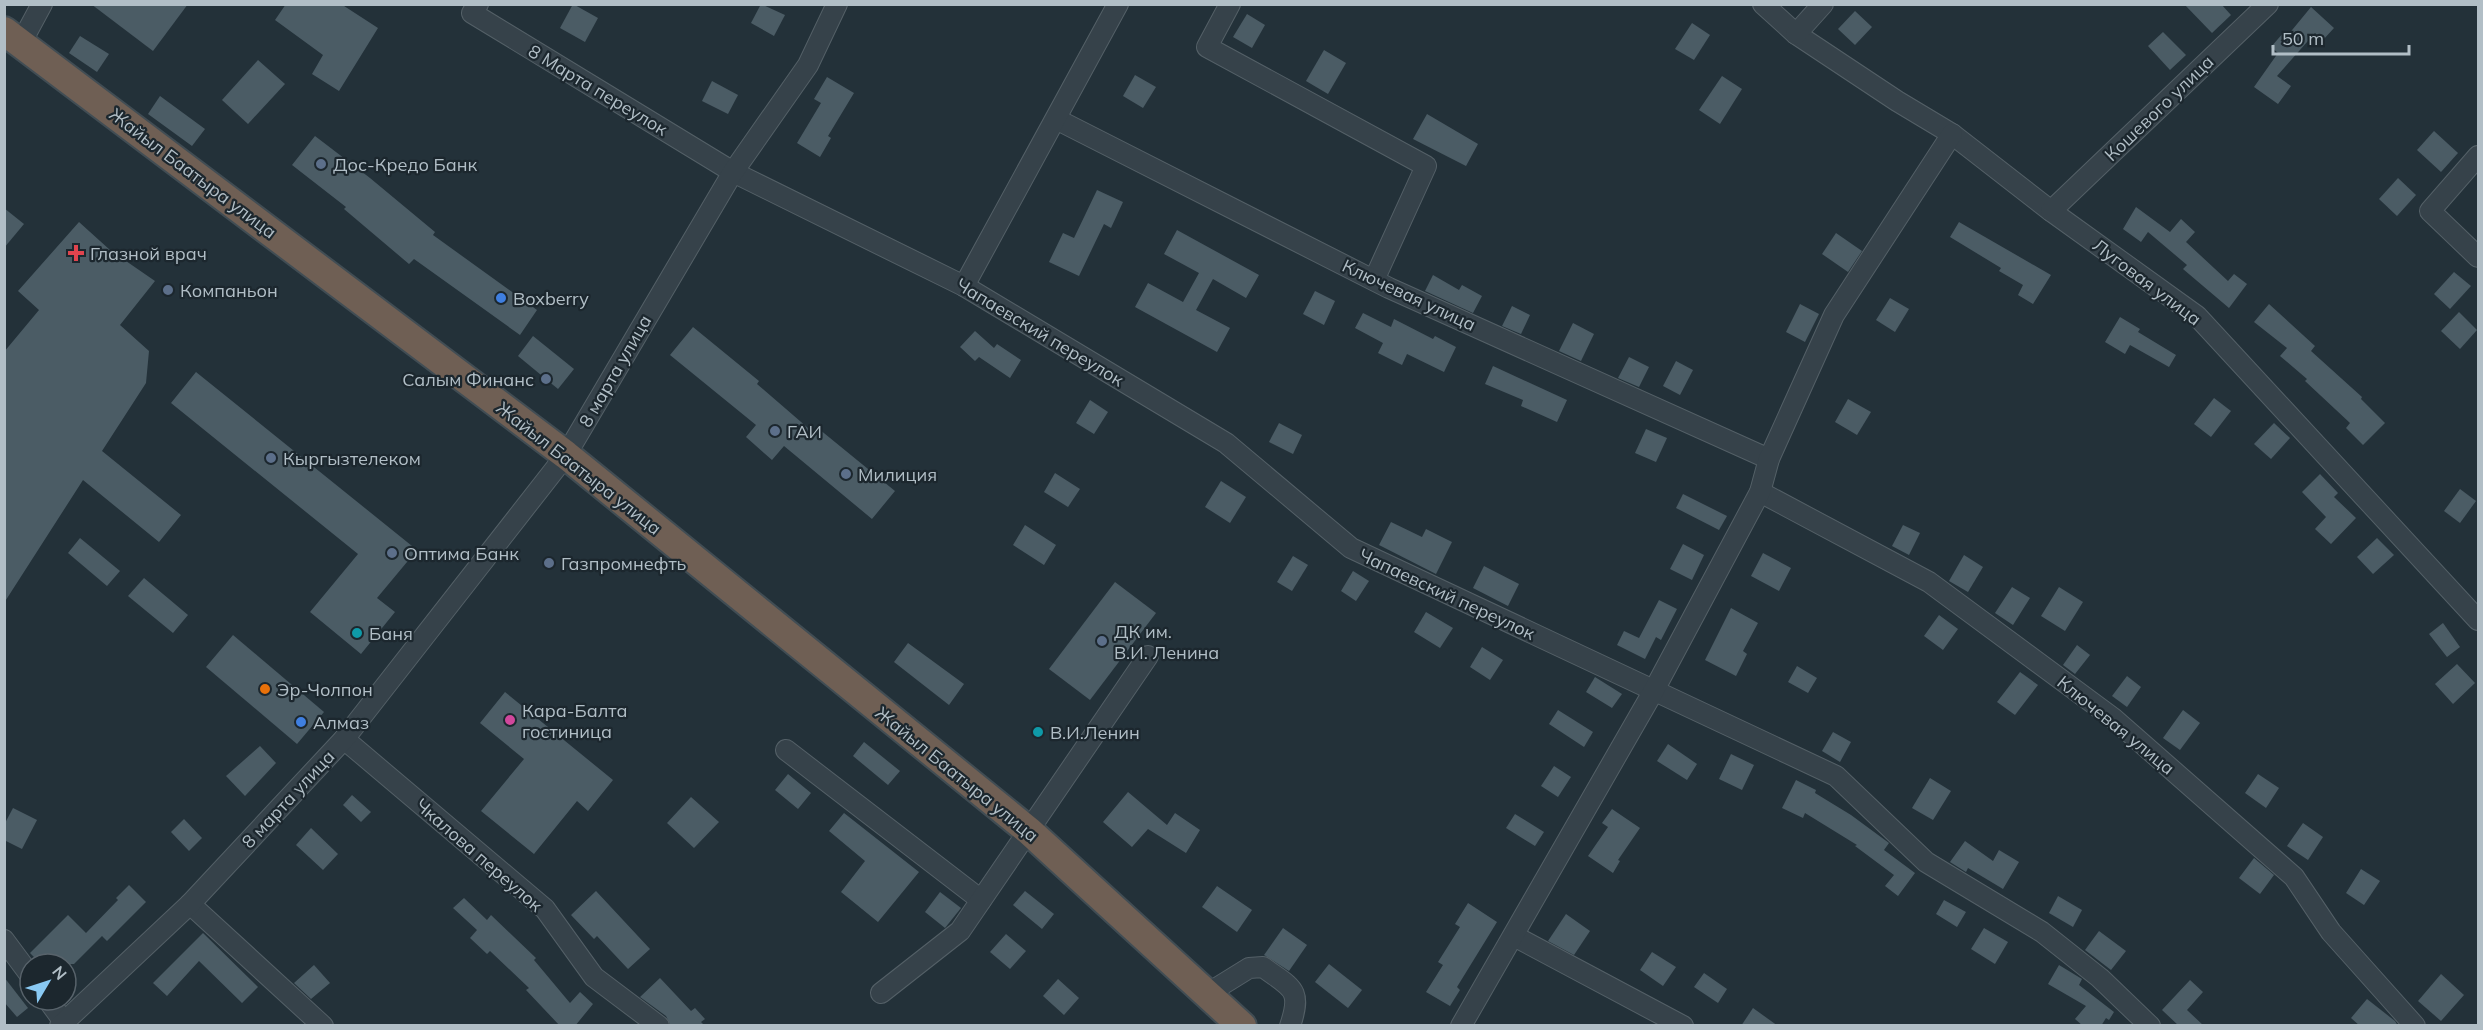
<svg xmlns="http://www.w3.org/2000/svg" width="2483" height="1030" font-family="Mulish,sans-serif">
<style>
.building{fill:#4b5c65}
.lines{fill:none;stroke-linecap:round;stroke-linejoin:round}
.minor-casing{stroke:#546067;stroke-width:22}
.highway-casing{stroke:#414d54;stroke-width:32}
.minor{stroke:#36424a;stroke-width:20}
.highway{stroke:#6f5f54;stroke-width:28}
.service-dot{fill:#5c6f8a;stroke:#1c272e;stroke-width:2}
.health-dot{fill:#e0444e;stroke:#1c272e;stroke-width:2}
.shop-dot{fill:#3f7fe0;stroke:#1c272e;stroke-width:2}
.culture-dot{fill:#0f9aa8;stroke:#1c272e;stroke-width:2}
.food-dot{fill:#e8710a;stroke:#1c272e;stroke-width:2}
.hotel-dot{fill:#d1479c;stroke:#1c272e;stroke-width:2}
.labels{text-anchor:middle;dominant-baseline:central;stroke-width:4.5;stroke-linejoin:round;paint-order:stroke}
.street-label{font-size:18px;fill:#b1bec6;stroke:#1c272e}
.poi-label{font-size:18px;fill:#b1bec6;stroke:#1c272e;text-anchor:start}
</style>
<rect width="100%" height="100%" fill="#233139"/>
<g class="building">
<polygon points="91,4 188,4 153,51"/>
<polygon points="286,4 341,4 378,28 339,91 312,74 323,55 275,20"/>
<polygon points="573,4 598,18 585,42 560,28"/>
<polygon points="761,4 785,15 774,36 751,23"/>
<polygon points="2184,4 2221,4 2231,15 2212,33"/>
<polygon points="2311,7 2334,28 2323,40 2315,33 2277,76 2291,86 2278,104 2254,87 2278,53 2271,47 2284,32 2288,35"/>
<polygon points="1855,11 1872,27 1855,45 1838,29"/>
<polygon points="1247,14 1265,25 1252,48 1233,37"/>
<polygon points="1692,23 1710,35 1694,60 1675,49"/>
<polygon points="2163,32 2186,55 2170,70 2148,46"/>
<polygon points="80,36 109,54 97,72 69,53"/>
<polygon points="1324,50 1346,63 1328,94 1306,81"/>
<polygon points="258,60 285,84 248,124 222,100"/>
<polygon points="1135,75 1156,87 1143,108 1123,96"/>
<polygon points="1722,76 1742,89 1720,124 1699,110"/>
<polygon points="827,77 854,93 828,136 831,138 820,157 797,143 821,103 814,99"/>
<polygon points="712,81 738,95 728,114 702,101"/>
<polygon points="160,96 205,129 192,146 148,114"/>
<polygon points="1427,114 1478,144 1466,166 1413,139"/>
<polygon points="2434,131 2458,153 2441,172 2417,150"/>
<polygon points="315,136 370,178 435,232 433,235 537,310 520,335 414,259 409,264 344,209 346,207 292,165"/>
<polygon points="2398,178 2416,195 2397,216 2379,199"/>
<polygon points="1097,190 1123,202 1111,228 1104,224 1079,276 1049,262 1063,233 1074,238"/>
<polygon points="2136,207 2170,232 2181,219 2195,232 2186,242 2228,281 2234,274 2247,284 2229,308 2183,269 2187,265 2148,232 2141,242 2123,229"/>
<polygon points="4,208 24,224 4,248"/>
<polygon points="79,222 110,250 155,281 120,325 149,351 146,383 102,451 181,515 159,542 83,480 4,603 4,352 39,310 18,291"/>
<polygon points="1959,222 2051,275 2033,304 2018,295 2023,285 1999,271 2001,268 1950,237"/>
<polygon points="1177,230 1259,275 1246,298 1213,279 1196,310 1230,328 1217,352 1135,307 1148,283 1183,302 1199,273 1164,254"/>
<polygon points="1836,233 1862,251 1848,272 1822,254"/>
<polygon points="2454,272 2471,286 2450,309 2434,294"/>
<polygon points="1433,275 1459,290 1462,285 1482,296 1473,313 1425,291"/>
<polygon points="1315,291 1335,301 1324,325 1303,314"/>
<polygon points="1890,298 1909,309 1895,332 1876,320"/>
<polygon points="1800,304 1819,314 1805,342 1786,332"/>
<polygon points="2269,304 2315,346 2311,351 2362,397 2361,399 2385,423 2363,445 2346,428 2350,423 2305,381 2307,379 2280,356 2287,348 2254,322"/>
<polygon points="1512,306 1530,315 1521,334 1502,326"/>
<polygon points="2459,312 2477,330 2460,349 2441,331"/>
<polygon points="1363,313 1391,327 1394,319 1433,339 1435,336 1456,347 1444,372 1407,354 1402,365 1378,353 1383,343 1355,328"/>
<polygon points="2120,317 2140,329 2138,332 2176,355 2169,367 2130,345 2125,354 2105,342"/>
<polygon points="1573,323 1594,334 1581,361 1559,351"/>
<polygon points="693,327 759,381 757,384 815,434 819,429 895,491 872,519 784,446 772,460 746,437 756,425 670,355"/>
<polygon points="975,331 994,348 997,344 1021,360 1010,378 979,357 975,361 960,347"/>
<polygon points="533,336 574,369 558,389 518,356"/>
<polygon points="1629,357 1649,367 1639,387 1618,378"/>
<polygon points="1676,361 1693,370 1680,395 1663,386"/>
<polygon points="1493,366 1567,400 1557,422 1521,406 1523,400 1485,384"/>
<polygon points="196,372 417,550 377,598 395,612 361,654 310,612 358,554 171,403"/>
<polygon points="2214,398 2231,411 2211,437 2194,424"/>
<polygon points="1848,399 1871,412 1857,435 1835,422"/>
<polygon points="1090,400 1108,412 1094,434 1076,423"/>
<polygon points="1279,423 1302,435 1293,454 1269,442"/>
<polygon points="2274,423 2290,438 2271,459 2254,444"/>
<polygon points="1646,429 1667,438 1656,462 1635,453"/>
<polygon points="1055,473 1080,489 1068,507 1044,492"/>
<polygon points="2320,474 2338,493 2334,497 2356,518 2331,544 2315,529 2326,517 2302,492"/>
<polygon points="1221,481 1246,497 1230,523 1205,507"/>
<polygon points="2460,489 2476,501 2460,523 2444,511"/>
<polygon points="1683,494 1727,516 1719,530 1676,508"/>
<polygon points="1391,522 1422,537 1426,529 1452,542 1436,574 1379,545"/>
<polygon points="1025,525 1056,545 1044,565 1013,545"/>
<polygon points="1903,525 1920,533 1909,555 1892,546"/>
<polygon points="80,538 120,571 107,586 68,553"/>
<polygon points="2377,538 2394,555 2373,574 2357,557"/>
<polygon points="1683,544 1704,555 1692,580 1670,569"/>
<polygon points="1763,553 1791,568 1779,591 1751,576"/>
<polygon points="1964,555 1983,567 1968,592 1949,581"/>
<polygon points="1293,556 1308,565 1292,591 1277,582"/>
<polygon points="1484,566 1519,584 1508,606 1473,588"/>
<polygon points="1353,571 1369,581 1356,601 1341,591"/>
<polygon points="144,578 188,615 173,633 128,596"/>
<polygon points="1115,582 1156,613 1090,700 1049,669"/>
<polygon points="2012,587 2030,598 2013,625 1995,613"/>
<polygon points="2059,587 2083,602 2065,631 2041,616"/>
<polygon points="1659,600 1677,609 1661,640 1656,637 1645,659 1617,645 1624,631 1639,638"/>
<polygon points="1731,608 1758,623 1743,651 1747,654 1736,676 1705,660"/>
<polygon points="1426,612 1453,628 1440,648 1414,632"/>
<polygon points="1939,615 1958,629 1943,650 1924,636"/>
<polygon points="2443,623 2460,647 2447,657 2429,634"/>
<polygon points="233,635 324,712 297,744 206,667"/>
<polygon points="908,643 964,684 949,705 894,662"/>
<polygon points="2077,645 2090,655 2075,674 2063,665"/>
<polygon points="1482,647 1503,660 1490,680 1470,667"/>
<polygon points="2457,664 2475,683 2453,704 2435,684"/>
<polygon points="1797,666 1817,678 1808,693 1788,682"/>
<polygon points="2020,672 2038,685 2015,715 1997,702"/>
<polygon points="2127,676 2141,687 2127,707 2112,696"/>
<polygon points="1595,677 1622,694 1612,708 1586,692"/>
<polygon points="505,692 613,780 588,811 577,801 534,854 481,811 524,759 480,723"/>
<polygon points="1558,710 1593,732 1584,747 1549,724"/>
<polygon points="2183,710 2200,723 2180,750 2163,738"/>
<polygon points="1833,732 1851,742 1840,762 1822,751"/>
<polygon points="864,742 900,771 888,785 853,756"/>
<polygon points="1668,744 1697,764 1687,780 1657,761"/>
<polygon points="260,746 276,763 245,796 226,776"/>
<polygon points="1731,754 1754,765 1742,790 1719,779"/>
<polygon points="1554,766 1571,777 1558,797 1541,786"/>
<polygon points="788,774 811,793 798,809 775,790"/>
<polygon points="2258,774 2279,788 2266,808 2245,793"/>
<polygon points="1930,778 1951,791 1933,820 1912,808"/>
<polygon points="1796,780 1816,790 1815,793 1851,815 1889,843 1884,850 1915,873 1898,896 1885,886 1894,875 1855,846 1857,845 1805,813 1803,818 1782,808"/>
<polygon points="1128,792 1167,825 1175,813 1200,830 1186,853 1148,829 1132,847 1103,822"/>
<polygon points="352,795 371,812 361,822 343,805"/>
<polygon points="691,797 719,822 694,848 667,823"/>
<polygon points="13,808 37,820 22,849 4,840 4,825"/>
<polygon points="1612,809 1640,828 1618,860 1620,861 1613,873 1588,856 1608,827 1602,823"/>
<polygon points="844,813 919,872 878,922 841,892 865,861 829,831"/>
<polygon points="1515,814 1544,832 1535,846 1506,828"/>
<polygon points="184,819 202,838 189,851 171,832"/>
<polygon points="2303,823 2323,837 2308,860 2287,846"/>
<polygon points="311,828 338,854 323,870 296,845"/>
<polygon points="1965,841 1993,861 1999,850 2019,862 2003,889 1968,868 1966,872 1950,862"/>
<polygon points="2254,858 2274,875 2260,894 2239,878"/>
<polygon points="2361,869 2380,881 2364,905 2346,893"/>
<polygon points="129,885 146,902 107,941 102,936 74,964 41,964 30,953 68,915 86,933 118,900 116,898"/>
<polygon points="1217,886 1252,910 1237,932 1202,907"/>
<polygon points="596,891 650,949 628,969 597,936 594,939 571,915"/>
<polygon points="1025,891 1054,914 1042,929 1013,905"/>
<polygon points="940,892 961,908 945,928 925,912"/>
<polygon points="2058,896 2082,910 2073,927 2049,913"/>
<polygon points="464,898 487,920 491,915 536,958 534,960 570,1003 580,992 593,1004 575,1026 560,1026 526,990 529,988 490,951 487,954 470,938 477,930 453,908"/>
<polygon points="1944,900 1966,912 1957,927 1936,914"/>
<polygon points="1468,903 1497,922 1457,987 1460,990 1450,1006 1426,992 1443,965 1438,962 1460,927 1455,924"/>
<polygon points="1566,914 1590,931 1574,955 1548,941"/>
<polygon points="1283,928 1307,945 1289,971 1264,955"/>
<polygon points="1984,928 2008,942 1995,964 1971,949"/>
<polygon points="2099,931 2126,951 2111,970 2085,950"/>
<polygon points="203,933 258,987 242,1003 199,961 167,996 153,983"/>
<polygon points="1006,934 1026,951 1010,969 990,952"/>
<polygon points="1652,952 1676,967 1663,986 1640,970"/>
<polygon points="1329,964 1362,990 1348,1008 1315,982"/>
<polygon points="314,965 330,983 311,999 294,983"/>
<polygon points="2059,965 2082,979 2079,985 2114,1012 2109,1020 2106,1018 2101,1026 2083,1026 2075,1019 2086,1006 2048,984"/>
<polygon points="1704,973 1727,989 1718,1003 1694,987"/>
<polygon points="2441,974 2464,995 2441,1021 2418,1001"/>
<polygon points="4,977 28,1008 17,1017 4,1002"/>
<polygon points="660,978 691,1011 695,1008 705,1019 701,1022 705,1026 671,1026 666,1016 640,997"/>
<polygon points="1058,979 1079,998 1064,1015 1043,996"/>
<polygon points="2190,980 2203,992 2187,1010 2204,1026 2179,1026 2162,1010"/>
<polygon points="2367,999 2395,1021 2398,1026 2360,1026 2351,1018"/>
<polygon points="1753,1008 1778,1026 1741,1026"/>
</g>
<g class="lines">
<g class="minor-casing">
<g id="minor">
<polyline points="478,4 472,13 733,172 964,286 1226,443 1351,548 1836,776 1926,862 2042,932 2100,978 2150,1026"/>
<polyline points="1230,4 1207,47 1426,166 1374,280"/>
<polyline points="1763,4 1796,34 1897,101 1952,134 2051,211 2197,316 2478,620"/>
<polyline points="1796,34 1823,4"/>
<polyline points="21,43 42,4"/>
<polyline points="1056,119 1389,288 1769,459"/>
<polyline points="2478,156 2430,211 2478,257"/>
<polyline points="2051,211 2268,4"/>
<polyline points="964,286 1118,4"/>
<polyline points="1760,492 1929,582 2113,718 2294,877 2331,932 2415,1026"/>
<polyline points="344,739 545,909 594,977 659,1026"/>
<polyline points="786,750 981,900"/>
<polyline points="190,904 323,1026"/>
<polyline points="1514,936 1683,1026"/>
<polyline points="4,940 30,975"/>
<polyline points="881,993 960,931 1148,656"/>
<path d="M1207 994 1249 968 1263 967C1291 988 1303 988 1290 1026"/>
<polyline points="48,1000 64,1022"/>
<polyline points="60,1026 190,904 344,739 566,455 733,172 808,65 837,4"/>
<polyline points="1461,1026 1653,692 1760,492 1769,459 1834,315 1952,134"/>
</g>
</g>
<g class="highway-casing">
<polyline id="highway" points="4,31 566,455 1029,831 1242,1026"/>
</g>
<use href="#minor" class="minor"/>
<use href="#highway" class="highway"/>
</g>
<g class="service-dot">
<circle cx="321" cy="164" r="6"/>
<circle cx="168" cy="290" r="6"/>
<circle cx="546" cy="379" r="6"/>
<circle cx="775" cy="431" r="6"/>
<circle cx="271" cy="458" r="6"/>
<circle cx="846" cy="474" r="6"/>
<circle cx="392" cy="553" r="6"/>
<circle cx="549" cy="563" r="6"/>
<circle cx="1102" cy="641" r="6"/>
</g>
<path class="health-dot" d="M73 244h6v6h6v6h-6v6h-6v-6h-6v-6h6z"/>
<g class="shop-dot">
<circle cx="501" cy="298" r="6"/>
<circle cx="301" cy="722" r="6"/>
</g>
<g class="culture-dot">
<circle cx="357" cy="633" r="6"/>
<circle cx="1038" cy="732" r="6"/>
</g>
<circle class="food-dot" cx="265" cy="689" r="6"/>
<circle class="hotel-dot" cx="510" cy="720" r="6"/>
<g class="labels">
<g class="street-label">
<text transform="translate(598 90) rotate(31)">8 Марта переулок</text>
<text transform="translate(2159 108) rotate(-44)">Кошевого улица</text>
<text transform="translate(193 173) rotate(37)">Жайыл Баатыра улица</text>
<text transform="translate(2147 282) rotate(37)">Луговая улица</text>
<text transform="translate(1409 295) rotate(25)">Ключевая улица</text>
<text transform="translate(1040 332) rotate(31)">Чапаевский переулок</text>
<text transform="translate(615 371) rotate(-60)">8 марта улица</text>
<text transform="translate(579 468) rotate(38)">Жайыл Баатыра улица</text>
<text transform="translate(1447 594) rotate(25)">Чапаевский переулок</text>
<text transform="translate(2116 725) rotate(39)">Ключевая улица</text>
<text transform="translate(957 774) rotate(39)">Жайыл Баатыра улица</text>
<text transform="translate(288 799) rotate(-47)">8 марта улица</text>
<text transform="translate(479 855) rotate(41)">Чкалова переулок</text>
</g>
<g class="poi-label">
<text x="333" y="164">Дос-Кредо Банк</text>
<text x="90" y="253">Глазной врач</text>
<text x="180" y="290">Компаньон</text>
<text x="513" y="298">Boxberry</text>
<text x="534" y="379" text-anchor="end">Салым Финанс</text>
<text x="787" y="431">ГАИ</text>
<text x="283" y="458">Кыргызтелеком</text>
<text x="858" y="474">Милиция</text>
<text x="404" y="553">Оптима Банк</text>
<text x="561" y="563">Газпромнефть</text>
<text x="1114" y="631">ДК им.<tspan x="1114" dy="21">В.И. Ленина</tspan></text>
<text x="369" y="633">Баня</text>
<text x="277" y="689">Эр-Чолпон</text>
<text x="522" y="710">Кара-Балта<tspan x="522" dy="21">гостиница</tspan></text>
<text x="313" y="722">Алмаз</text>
<text x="1050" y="732">В.И.Ленин</text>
</g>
</g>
<rect width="2483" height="1030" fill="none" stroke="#b1bec6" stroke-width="12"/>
<g transform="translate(48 982) rotate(51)"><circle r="28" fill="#1c272e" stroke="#58636b" stroke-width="1.5"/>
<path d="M0-4.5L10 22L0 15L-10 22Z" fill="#89c9f3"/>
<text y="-9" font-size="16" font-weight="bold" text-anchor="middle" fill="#b1bec6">N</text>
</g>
<path d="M2273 45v9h136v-9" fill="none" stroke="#b1bec6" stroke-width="3"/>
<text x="2282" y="45" font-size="18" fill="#b1bec6" stroke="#1c272e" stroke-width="4.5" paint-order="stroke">50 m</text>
</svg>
